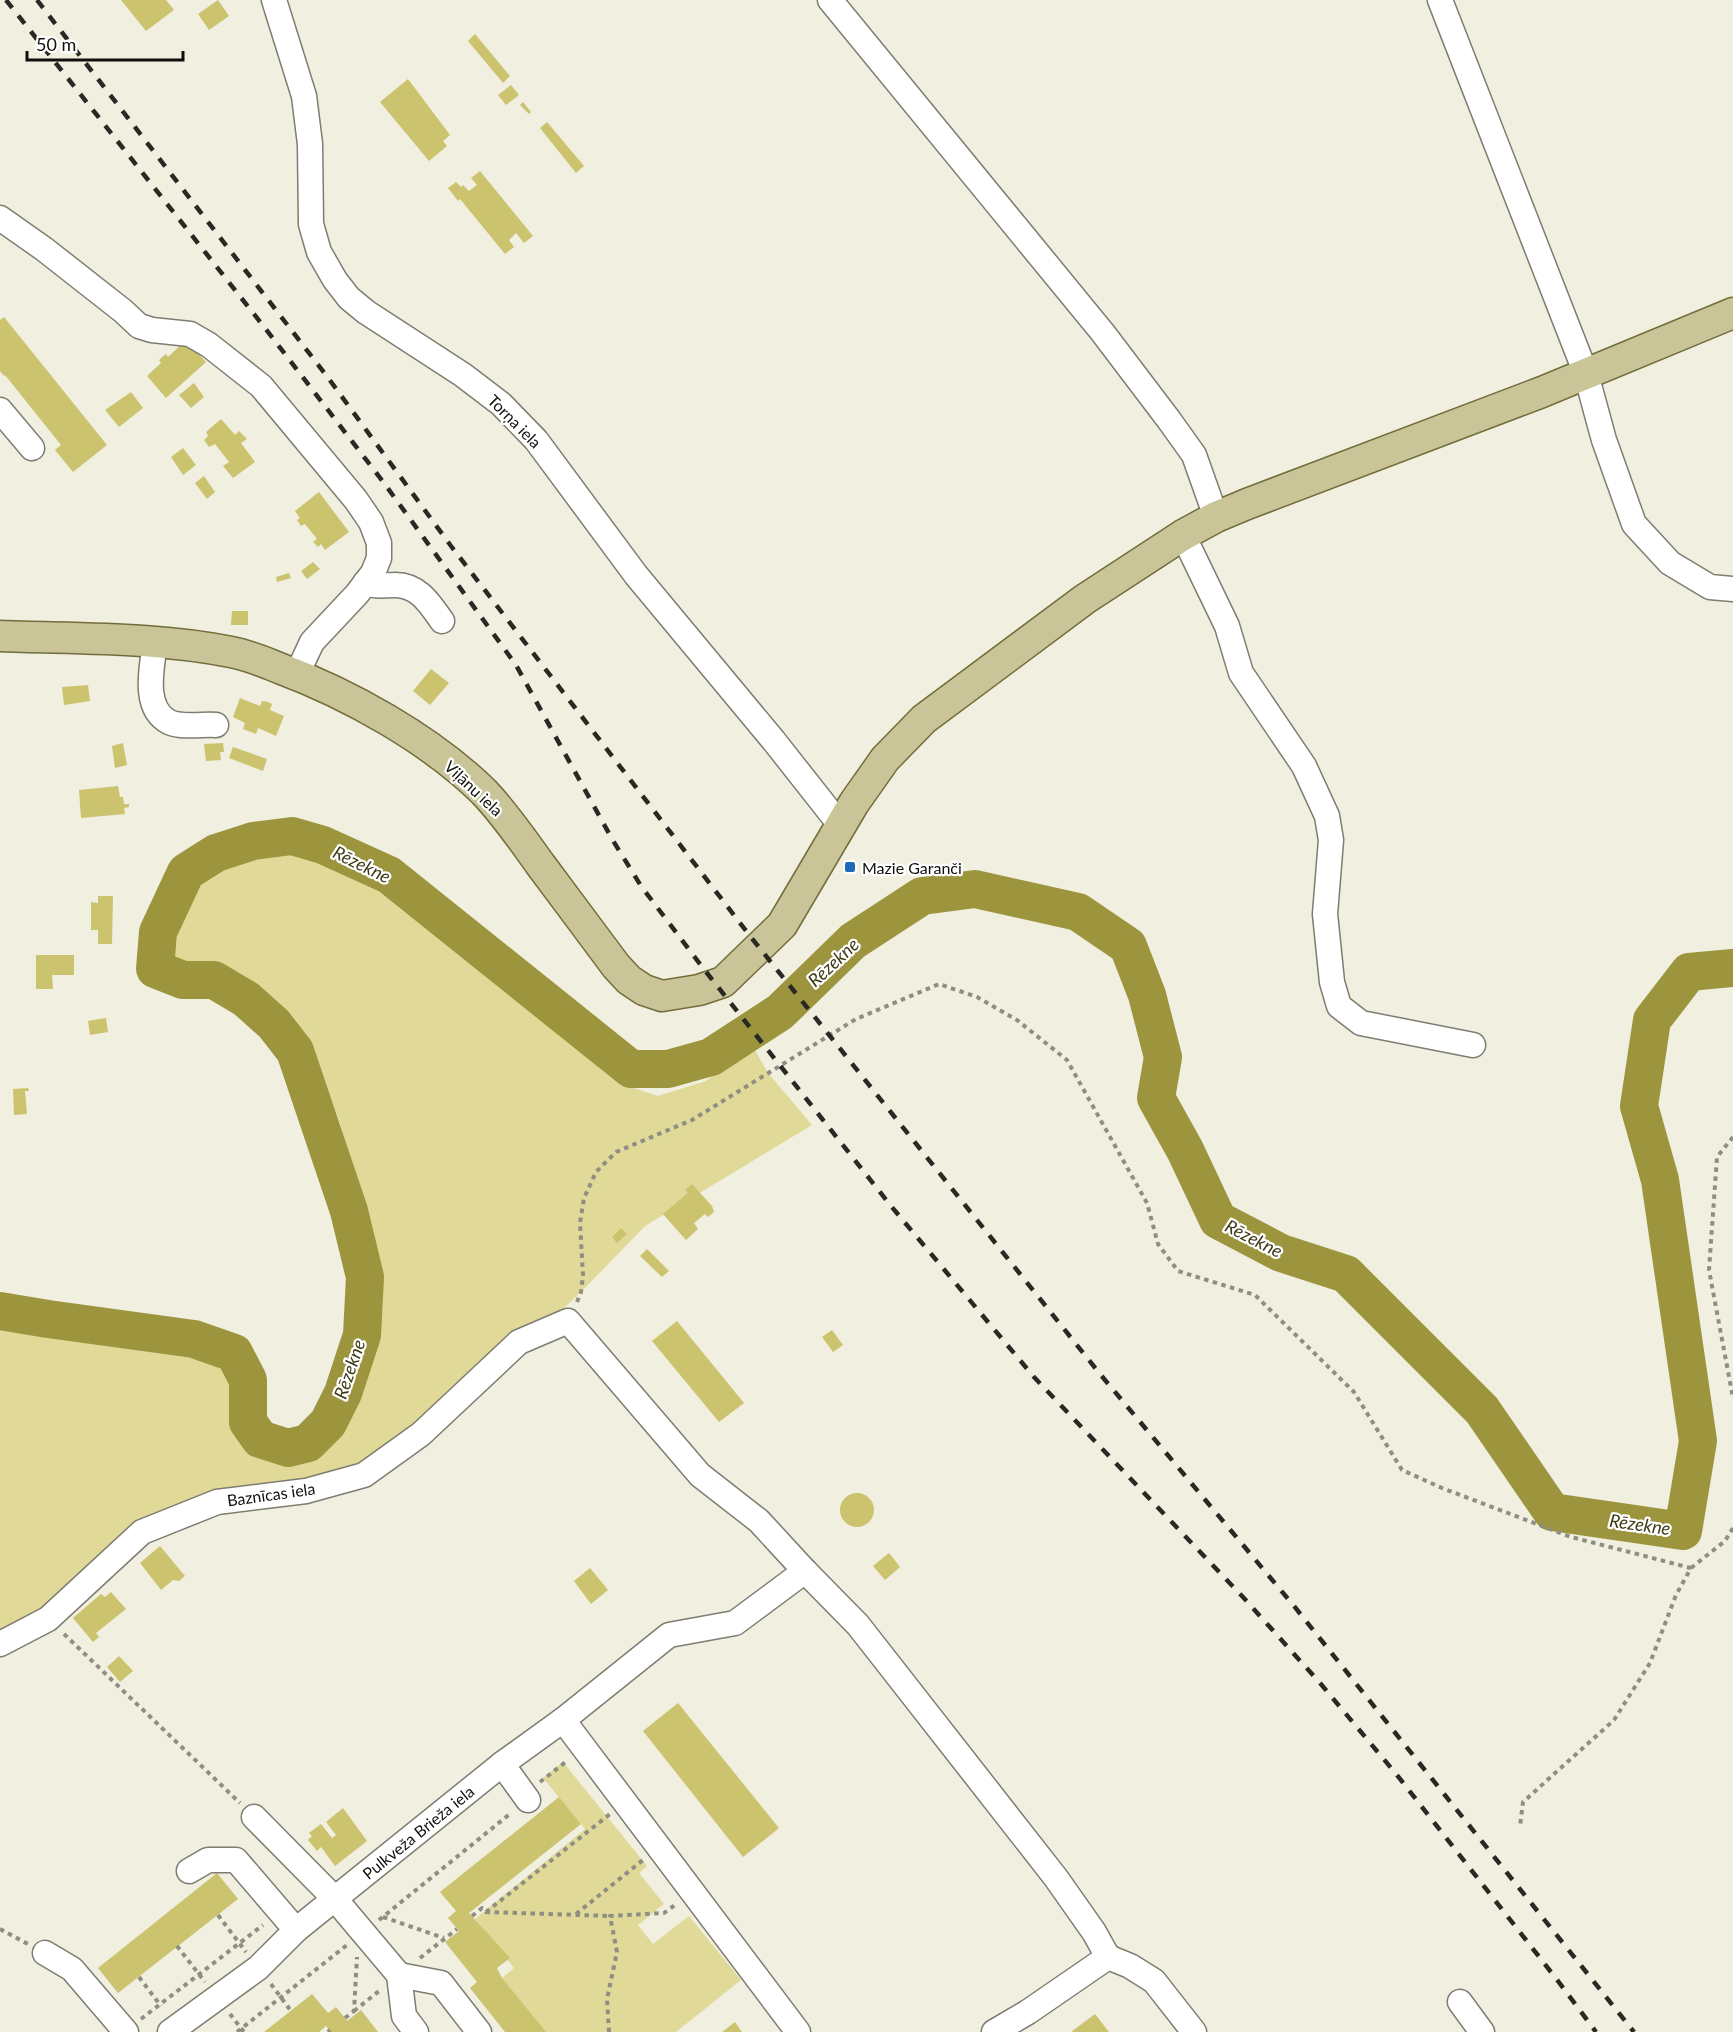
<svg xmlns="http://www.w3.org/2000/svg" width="1733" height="2032" font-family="Lato,sans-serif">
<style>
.green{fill:#e0d998}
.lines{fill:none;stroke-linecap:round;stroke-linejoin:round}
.river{stroke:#9d943e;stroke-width:38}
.building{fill:#ccc36e}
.minor-casing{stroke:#7e7d71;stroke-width:27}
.major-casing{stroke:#726d3a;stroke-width:33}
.path{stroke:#8f8e83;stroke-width:4;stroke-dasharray:4.5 4.5;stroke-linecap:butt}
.minor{stroke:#fff;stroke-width:24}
.major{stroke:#cac598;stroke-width:30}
.rail{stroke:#292823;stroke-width:4.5;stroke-dasharray:10 10;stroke-linecap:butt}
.poi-dot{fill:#1f6bbb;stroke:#fff;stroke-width:2}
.labels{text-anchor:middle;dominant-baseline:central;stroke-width:4.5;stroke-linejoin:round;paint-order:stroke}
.street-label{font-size:16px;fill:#100f0b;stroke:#fff}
.poi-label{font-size:16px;fill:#100f0b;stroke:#fff;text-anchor:start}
.water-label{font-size:18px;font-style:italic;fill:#3e3a15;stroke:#fff}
</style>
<rect width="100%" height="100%" fill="#f0efe0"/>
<g class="green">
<polygon points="323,845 389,875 622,1084 658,1096 706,1081 751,1043 768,1073 812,1125 645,1226 581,1292 534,1336 364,1475 142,1532 0,1652 0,1311 48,1319 194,1339 234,1353 237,1429 287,1467 334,1438 383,1304 340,1123 305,1032 216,969 214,980 155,969 216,853"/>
<polygon points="563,1762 647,1866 639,1873 664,1904 638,1925 653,1944 689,1916 741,1980 676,2032 545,2032 502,1978 514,1968 475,1919 585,1829 543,1778"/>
</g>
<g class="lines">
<polyline class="river" points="0,1311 48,1319 194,1339 234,1353 248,1380 248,1422 260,1439 288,1448 308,1443 328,1423 343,1393 362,1335 365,1277 349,1211 295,1051 274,1024 246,999 214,980 183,980 155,969 158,932 186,872 216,853 253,841 292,836 323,845 389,875 631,1069 668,1069 711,1057 780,1012 853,941 922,896 975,889 1078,912 1128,946 1147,995 1163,1057 1156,1098 1185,1150 1218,1220 1281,1253 1346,1274 1482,1410 1552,1512 1683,1531 1698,1441 1660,1180 1639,1106 1652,1020 1689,972 1733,968"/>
</g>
<g class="building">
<polygon points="121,0 166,0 174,10 146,31"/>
<polygon points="218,0 229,16 209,30 198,14"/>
<polygon points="475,34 510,76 503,83 468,41"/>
<polygon points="408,79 450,135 443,141 447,146 429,161 380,102"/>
<polygon points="511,85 519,95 506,105 498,95"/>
<polygon points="523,102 531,112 529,114 520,105"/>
<polygon points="547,122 584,166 576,173 540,128"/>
<polygon points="480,171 533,236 524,243 516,233 509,240 514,247 505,254 460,199 458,201 448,188 456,182 461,187 463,185 469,191 477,185 471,178"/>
<polygon points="4,317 107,445 73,472 55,450 61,445 5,375 4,376 0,371 0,320"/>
<polygon points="186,340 206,362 166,398 147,376 161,363 159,360 166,354 168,357"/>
<polygon points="194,383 204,397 191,408 179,395"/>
<polygon points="131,392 143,408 119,427 105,410"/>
<polygon points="221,419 235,435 239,431 247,439 241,443 255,462 233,478 223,466 229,462 215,444 209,447 204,440 208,436 206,432"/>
<polygon points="183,448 196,465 183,475 171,457"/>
<polygon points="204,476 215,492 207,499 195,483"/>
<polygon points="319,492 349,532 325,550 321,544 318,547 313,542 317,539 305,524 301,526 297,520 300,518 295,511"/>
<polygon points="313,562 320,569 307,579 301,571"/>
<polygon points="289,573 291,578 277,582 276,577"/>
<polygon points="232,611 248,611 248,625 231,625"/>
<polygon points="431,669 449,683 430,705 413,691"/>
<polygon points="88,685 90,701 64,705 62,687"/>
<polygon points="240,698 260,706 262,701 268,702 272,704 270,710 284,716 276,736 258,728 256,734 243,729 245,723 233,717"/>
<polygon points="123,743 127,765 115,768 112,746"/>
<polygon points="223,743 224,752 220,752 221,760 206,761 204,744"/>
<polygon points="233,747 267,759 263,771 229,758"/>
<polygon points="118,786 120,797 123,797 124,804 129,804 129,807 124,808 125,814 81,818 79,790"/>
<polygon points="98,896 113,896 112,944 98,944 98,930 91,930 91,902 98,903"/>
<polygon points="36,955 74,955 74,975 52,975 53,989 36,989"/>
<polygon points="106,1018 108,1032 90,1035 88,1021"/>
<polygon points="28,1088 29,1091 25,1091 27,1114 14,1115 13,1089"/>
<polygon points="692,1184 712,1206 714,1212 708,1217 705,1214 694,1223 698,1229 686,1240 663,1214 688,1193 685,1190"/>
<polygon points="621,1228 627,1234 617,1243 612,1237"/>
<polygon points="647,1249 669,1271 662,1277 640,1256"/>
<polygon points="677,1321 744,1403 719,1422 652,1341"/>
<polygon points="832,1330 843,1345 833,1352 822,1337"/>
<circle cx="857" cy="1510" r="17"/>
<polygon points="160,1546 185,1576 179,1581 173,1580 161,1590 140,1563"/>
<polygon points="889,1553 900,1567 885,1580 873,1566"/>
<polygon points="590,1568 608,1590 591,1604 574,1581"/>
<polygon points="111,1592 126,1609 96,1633 99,1637 93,1642 73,1618 101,1594 105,1597"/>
<polygon points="119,1656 133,1671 120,1682 107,1667"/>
<polygon points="678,1703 779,1828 743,1857 643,1731"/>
<polygon points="559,1797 581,1824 469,1913 510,1958 497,1968 502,1978 546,2032 505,2032 470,1988 477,1982 445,1942 459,1931 448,1918 456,1911 440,1892"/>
<polygon points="343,1808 367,1841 335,1866 321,1847 317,1851 308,1840 312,1836 309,1833 321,1824 332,1838 336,1835 326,1822"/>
<polygon points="217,1873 238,1899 118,1993 98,1968"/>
<polygon points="312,1994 328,2013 336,2007 347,2021 361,2010 378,2032 331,2032 326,2026 319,2032 264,2032"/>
<polygon points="1095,2014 1109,2032 1071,2032"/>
<polygon points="735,2022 742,2032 722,2032"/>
</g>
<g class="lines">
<g class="minor-casing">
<g id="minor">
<polyline points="274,0 304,96 310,144 311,224 319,252 335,280 349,298 366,312 463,375 501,404 536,440 636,575 774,741 841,826"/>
<polyline points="830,0 1103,333 1169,420 1194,455 1216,517"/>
<polyline points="1440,0 1586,374 1604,440 1634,524 1670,563 1710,587 1733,589"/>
<polyline points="0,218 44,249 123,311 139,326 152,330 190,334 209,345 261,386 356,500 371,522 379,543 379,558 373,573 357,594 312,642 297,674"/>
<polyline points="0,410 32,448"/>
<polyline points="1183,535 1227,626 1241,673 1304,766 1327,816 1331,840 1325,914 1332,982 1339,1006 1361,1023 1473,1045"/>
<path d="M365 583C375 587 384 585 394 585 418 584 430 604 442 621"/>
<path d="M155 643C152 667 142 708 169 722 182 728 203 724 216 725"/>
<polyline points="0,1644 48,1619 142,1532 217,1502 306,1491 364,1475 421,1434 519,1342 568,1321 700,1475 759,1521 805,1571"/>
<polyline points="563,1720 798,2032"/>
<polyline points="502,1764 528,1800"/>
<polyline points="254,1817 335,1899 399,1975 404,2016 416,2032"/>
<polyline points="189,1871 208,1860 236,1860 296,1930"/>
<polyline points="45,1953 72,1969 126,2032"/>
<polyline points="1108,1957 1130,1966 1154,1981 1194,2032"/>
<polyline points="399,1975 441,1983 479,2032"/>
<polyline points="1460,2002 1482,2032"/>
<polyline points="170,2032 258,1968 296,1930 502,1764 563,1720 669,1635 735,1623 805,1571 858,1625 1056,1878 1094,1932 1108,1957"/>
<polyline points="994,2032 1028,2012 1108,1957"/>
</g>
</g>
<g class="major-casing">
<path id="major" d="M0 636C76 639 157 637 231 652 248 655 264 662 279 668 349 694 430 739 484 792 505 814 522 839 540 864 565 898 591 932 616 966L629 980 644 990 662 996 699 990 723 982 782 925 854 803 885 759 924 719 1085 599 1183 535 1216 517 1247 504 1542 392 1733 313"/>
</g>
<g class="path">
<polyline points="1733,1137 1717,1157 1709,1270 1733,1398"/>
<polyline points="577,1302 581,1292 583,1275 580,1223 584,1198 596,1172 616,1152 692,1120 856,1019 939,984 977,997 1017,1020 1067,1060 1147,1203 1158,1244 1178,1271 1255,1295 1354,1392 1402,1470 1442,1488 1571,1537 1691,1568 1676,1595 1650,1663 1614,1720 1523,1802 1520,1826"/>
<polyline points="1691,1568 1725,1541 1733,1528"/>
<polyline points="64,1634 240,1803"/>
<polyline points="540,1782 567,1761"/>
<polyline points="486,1912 610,1814"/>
<polyline points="576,1914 643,1860"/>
<polyline points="218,1915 246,1952"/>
<polyline points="472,1916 482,1908 486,1912 610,1916"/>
<polyline points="383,1917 444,1938"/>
<polyline points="379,1920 511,1813"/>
<polyline points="0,1929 28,1944"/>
<polyline points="177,1946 205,1982"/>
<polyline points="420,1958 457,1929"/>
<polyline points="139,1977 161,2006"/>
<polyline points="271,1984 291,2011"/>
<polyline points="354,2011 379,1991"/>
<polyline points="230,2014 244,2032"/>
<polyline points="345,2018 354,2011 357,1957"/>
<polyline points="141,2019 263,1925"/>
<polyline points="237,2032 347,1945"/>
<polyline points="328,2032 330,2030"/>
<polyline points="609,2032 607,1999 617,1952 610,1916 664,1913 675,1905"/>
</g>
<use href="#minor" class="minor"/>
<use href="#major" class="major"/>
<g class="rail">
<polyline points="6,0 265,328 384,483 516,665 612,839 641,886 703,968 891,1206 1034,1377 1242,1596 1320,1683 1397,1775 1558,1981 1596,2032"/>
<polyline points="37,0 326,375 451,546 750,936 1100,1374 1294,1606 1634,2032"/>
</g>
</g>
<rect class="poi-dot" x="844" y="861" width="12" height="12" rx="3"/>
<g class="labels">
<g class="street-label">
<text transform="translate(515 421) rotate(45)">Torņa iela</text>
<text transform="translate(474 788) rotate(43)">Viļānu iela</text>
<text transform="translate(271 1494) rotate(-8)">Baznīcas iela</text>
<text transform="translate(418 1832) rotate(-39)">Pulkveža Brieža iela</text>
</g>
<g class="poi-label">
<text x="862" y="867">Mazie Garanči</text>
</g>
<g class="water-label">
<text transform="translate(362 864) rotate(26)">Rēzekne</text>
<text transform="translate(833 962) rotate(-43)">Rēzekne</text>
<text transform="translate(1254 1238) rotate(27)">Rēzekne</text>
<text transform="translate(349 1369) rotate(-71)">Rēzekne</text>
<text transform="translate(1640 1524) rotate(8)">Rēzekne</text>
</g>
</g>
<path d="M27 51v9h156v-9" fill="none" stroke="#100f0b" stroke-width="3"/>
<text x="36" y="51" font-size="18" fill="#100f0b" stroke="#ffffff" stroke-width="4.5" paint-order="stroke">50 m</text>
</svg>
